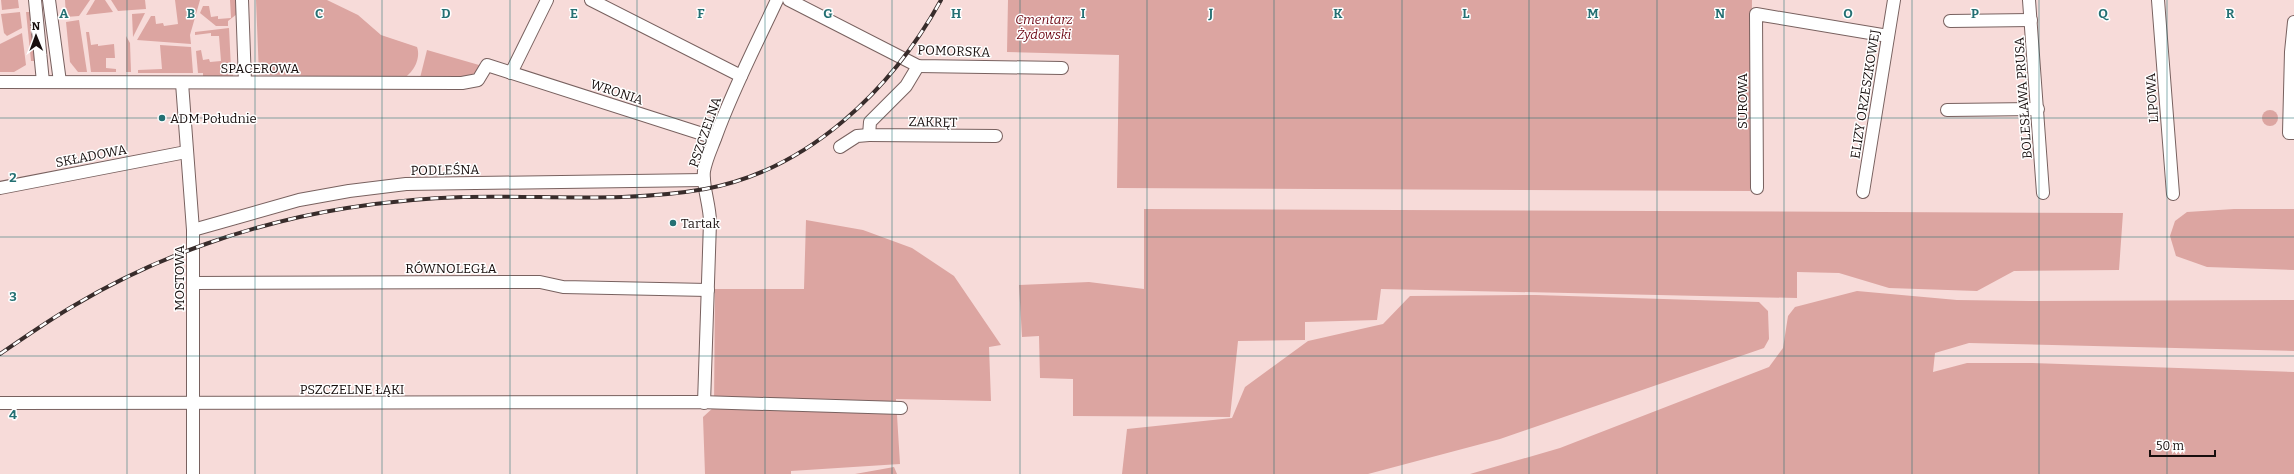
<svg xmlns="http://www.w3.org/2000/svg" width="2294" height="474" font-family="Bitter,serif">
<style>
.green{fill:#dca5a1}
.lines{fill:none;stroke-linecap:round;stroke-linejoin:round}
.minor-casing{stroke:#78615f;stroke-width:14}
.minor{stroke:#fff;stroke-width:12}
.rail-casing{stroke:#382c2b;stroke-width:4}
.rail{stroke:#fff;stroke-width:2.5;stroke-dasharray:8;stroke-linecap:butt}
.grid{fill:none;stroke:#247073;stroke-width:1;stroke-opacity:0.55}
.poi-dot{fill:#247073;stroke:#fff;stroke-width:1.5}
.labels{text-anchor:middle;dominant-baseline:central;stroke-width:3;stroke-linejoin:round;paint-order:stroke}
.park-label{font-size:13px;font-style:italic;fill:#6e0713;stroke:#fff}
.street-label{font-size:13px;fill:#170e0d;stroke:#fff}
.poi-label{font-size:13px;fill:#170e0d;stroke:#fff;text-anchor:start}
.grid-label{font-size:13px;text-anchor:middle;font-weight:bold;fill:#247073;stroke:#fff;stroke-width:3;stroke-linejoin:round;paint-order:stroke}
</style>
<rect width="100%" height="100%" fill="#f7dbd9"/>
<g class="green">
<polygon points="1,0 18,0 19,8 2,10"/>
<polygon points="65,0 90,0 79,16 66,17"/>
<polygon points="95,0 105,0 113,12 86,15"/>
<polygon points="111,0 145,0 146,9 118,11"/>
<polygon points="175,0 200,0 190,35 191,44 137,40 151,16 155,16 156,24 163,23 164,26 178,24"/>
<polygon points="230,0 236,0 237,14 228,21 228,26 216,26 200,13 203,6 209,6 211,17 218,16 218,19 231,18"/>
<path d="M256 0H327L358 15 381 35 417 47C421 58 414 72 404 78L259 75Z"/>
<polygon points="1008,0 1752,0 1750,191 1117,188 1119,55 1007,52"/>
<polygon points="20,12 22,28 7,36 4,33 1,14"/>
<polygon points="26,12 31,12 35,61 31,61"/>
<polygon points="145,13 133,37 132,14"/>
<polygon points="79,20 87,72 78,72 70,62 66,22"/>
<polygon points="229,28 231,69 239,69 239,74 233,74 233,77 203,78 203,73 198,73 196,51 201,50 203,60 209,59 210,62 221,61 219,36 211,36 211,33 195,35 195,32"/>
<polygon points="86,32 89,32 91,45 98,44 98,46 114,44 115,58 106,58 106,68 116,69 116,72 91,72"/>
<polygon points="22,33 26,65 14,72 0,72 0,44"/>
<polygon points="126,36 130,43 131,72 126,72"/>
<polygon points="160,45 191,47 193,73 138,73 138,70 162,69"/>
<polygon points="427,50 486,67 472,79 420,78"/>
<circle cx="2270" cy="118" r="8"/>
<polygon points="1144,209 2123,213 2119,270 2014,271 1977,291 1889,288 1839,273 1797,272 1797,298 1381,289 1377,320 1305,322 1305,340 1238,341 1230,417 1073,416 1073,379 1040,378 1039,336 1022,337 1019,285 1089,282 1144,289"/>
<polygon points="2234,209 2294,209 2294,270 2207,267 2176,256 2170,236 2175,221 2187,212"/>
<polygon points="806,220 863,230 912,248 954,276 1001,345 989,347 991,401 896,399 900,464 791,471 791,474 705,474 703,417 714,407 715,289 804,289"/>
<polygon points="1857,291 1957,300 2029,301 2294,300 2294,351 1969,343 1935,353 1933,372 1967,363 2031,363 2294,372 2294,474 1470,474 1560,448 1769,367 1783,348 1788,316 1795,307"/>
<polygon points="1536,295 1759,302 1768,311 1769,339 1764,348 1500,439 1368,474 1122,474 1127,429 1232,418 1245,387 1308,341 1383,324 1410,296"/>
<polygon points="894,467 897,474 855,474"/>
</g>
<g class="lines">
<g class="minor-casing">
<g id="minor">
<polyline points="35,0 43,82"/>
<polyline points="49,0 60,82"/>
<polyline points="242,0 245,82"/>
<polyline points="591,0 741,76"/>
<polyline points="789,0 918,66 1062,68"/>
<polyline points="2029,0 2043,193"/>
<polyline points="2158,0 2173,194"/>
<polyline points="1950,21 2031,20"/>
<polyline points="2294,22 2291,52 2289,133 2294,133"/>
<polyline points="918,66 906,86 870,122 869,135 996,136"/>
<polyline points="511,73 547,0"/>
<polyline points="0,82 462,83 478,80 487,65 715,138"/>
<polyline points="182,83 193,230 193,474"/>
<polyline points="1947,110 2038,109"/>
<polyline points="840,147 857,136 869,135"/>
<polyline points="0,188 186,152"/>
<polyline points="1757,188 1756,14 1888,36"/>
<polyline points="1863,192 1894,0"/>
<polyline points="193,230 299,200 349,191 406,184 704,180"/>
<polyline points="193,283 540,282 563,287 708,290"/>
<polyline points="0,403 700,402 901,408"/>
<path d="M704 403 710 222C710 205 702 185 704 171 706 159 712 147 716 136 733 89 756 45 777 0"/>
</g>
</g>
<use href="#minor" class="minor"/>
<g class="rail-casing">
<path id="rail" d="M0 354C25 337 49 320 75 305 157 256 253 223 347 208 386 202 424 198 463 197 544 195 625 203 705 189 809 170 892 89 941 0"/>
</g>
<use href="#rail" class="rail"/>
</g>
<path class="grid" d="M127 0V474M255 0V474M382 0V474M510 0V474M637 0V474M765 0V474M892 0V474M1020 0V474M1147 0V474M1274 0V474M1402 0V474M1529 0V474M1657 0V474M1784 0V474M1912 0V474M2039 0V474M2167 0V474M0 118H2294M0 237H2294M0 356H2294"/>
<g class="poi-dot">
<circle cx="162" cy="118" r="4"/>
<circle cx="673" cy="223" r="4"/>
</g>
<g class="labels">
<g class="park-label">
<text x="1044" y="19">Cmentarz<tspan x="1044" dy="15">Żydowski</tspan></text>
</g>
<g class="street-label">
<text transform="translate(954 51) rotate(2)">POMORSKA</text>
<text x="260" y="68">SPACEROWA</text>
<text transform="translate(617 92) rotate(18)">WRONIA</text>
<text transform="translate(1865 94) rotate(-81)">ELIZY ORZESZKOWEJ</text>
<text transform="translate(2023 98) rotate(-94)">BOLESŁAWA PRUSA</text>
<text transform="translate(2152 98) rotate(-94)">LIPOWA</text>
<text transform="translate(1742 101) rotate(-90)">SUROWA</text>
<text transform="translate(933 122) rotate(1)">ZAKRĘT</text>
<text transform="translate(705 132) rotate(-71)">PSZCZELNA</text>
<text transform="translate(91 156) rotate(-11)">SKŁADOWA</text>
<text transform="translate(445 170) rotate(-1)">PODLEŚNA</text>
<text x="451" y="268">RÓWNOLEGŁA</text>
<text transform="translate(179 278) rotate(-90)">MOSTOWA</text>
<text x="352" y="389">PSZCZELNE ŁĄKI</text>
</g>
<g class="poi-label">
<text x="170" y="118">ADM Południe</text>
<text x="681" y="223">Tartak</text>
</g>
</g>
<g class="grid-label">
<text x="64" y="18">A</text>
<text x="191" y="18">B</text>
<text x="319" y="18">C</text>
<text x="446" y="18">D</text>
<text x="574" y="18">E</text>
<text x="701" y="18">F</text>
<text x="828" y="18">G</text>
<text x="956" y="18">H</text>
<text x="1083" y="18">I</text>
<text x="1211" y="18">J</text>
<text x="1338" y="18">K</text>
<text x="1466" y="18">L</text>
<text x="1593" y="18">M</text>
<text x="1720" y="18">N</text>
<text x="1848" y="18">O</text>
<text x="1975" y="18">P</text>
<text x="2103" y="18">Q</text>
<text x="2230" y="18">R</text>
<text x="13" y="182">2</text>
<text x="13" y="301">3</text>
<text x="13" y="419">4</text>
</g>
<g transform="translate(36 36) rotate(359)" stroke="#ffffff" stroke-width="3" paint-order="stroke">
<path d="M0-3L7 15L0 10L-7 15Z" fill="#170e0d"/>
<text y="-6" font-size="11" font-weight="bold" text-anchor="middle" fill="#170e0d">N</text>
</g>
<path d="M2150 450v6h65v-6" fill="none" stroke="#170e0d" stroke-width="2"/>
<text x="2156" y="450" font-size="12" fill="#170e0d" stroke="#ffffff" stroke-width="3" paint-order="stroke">50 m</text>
</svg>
